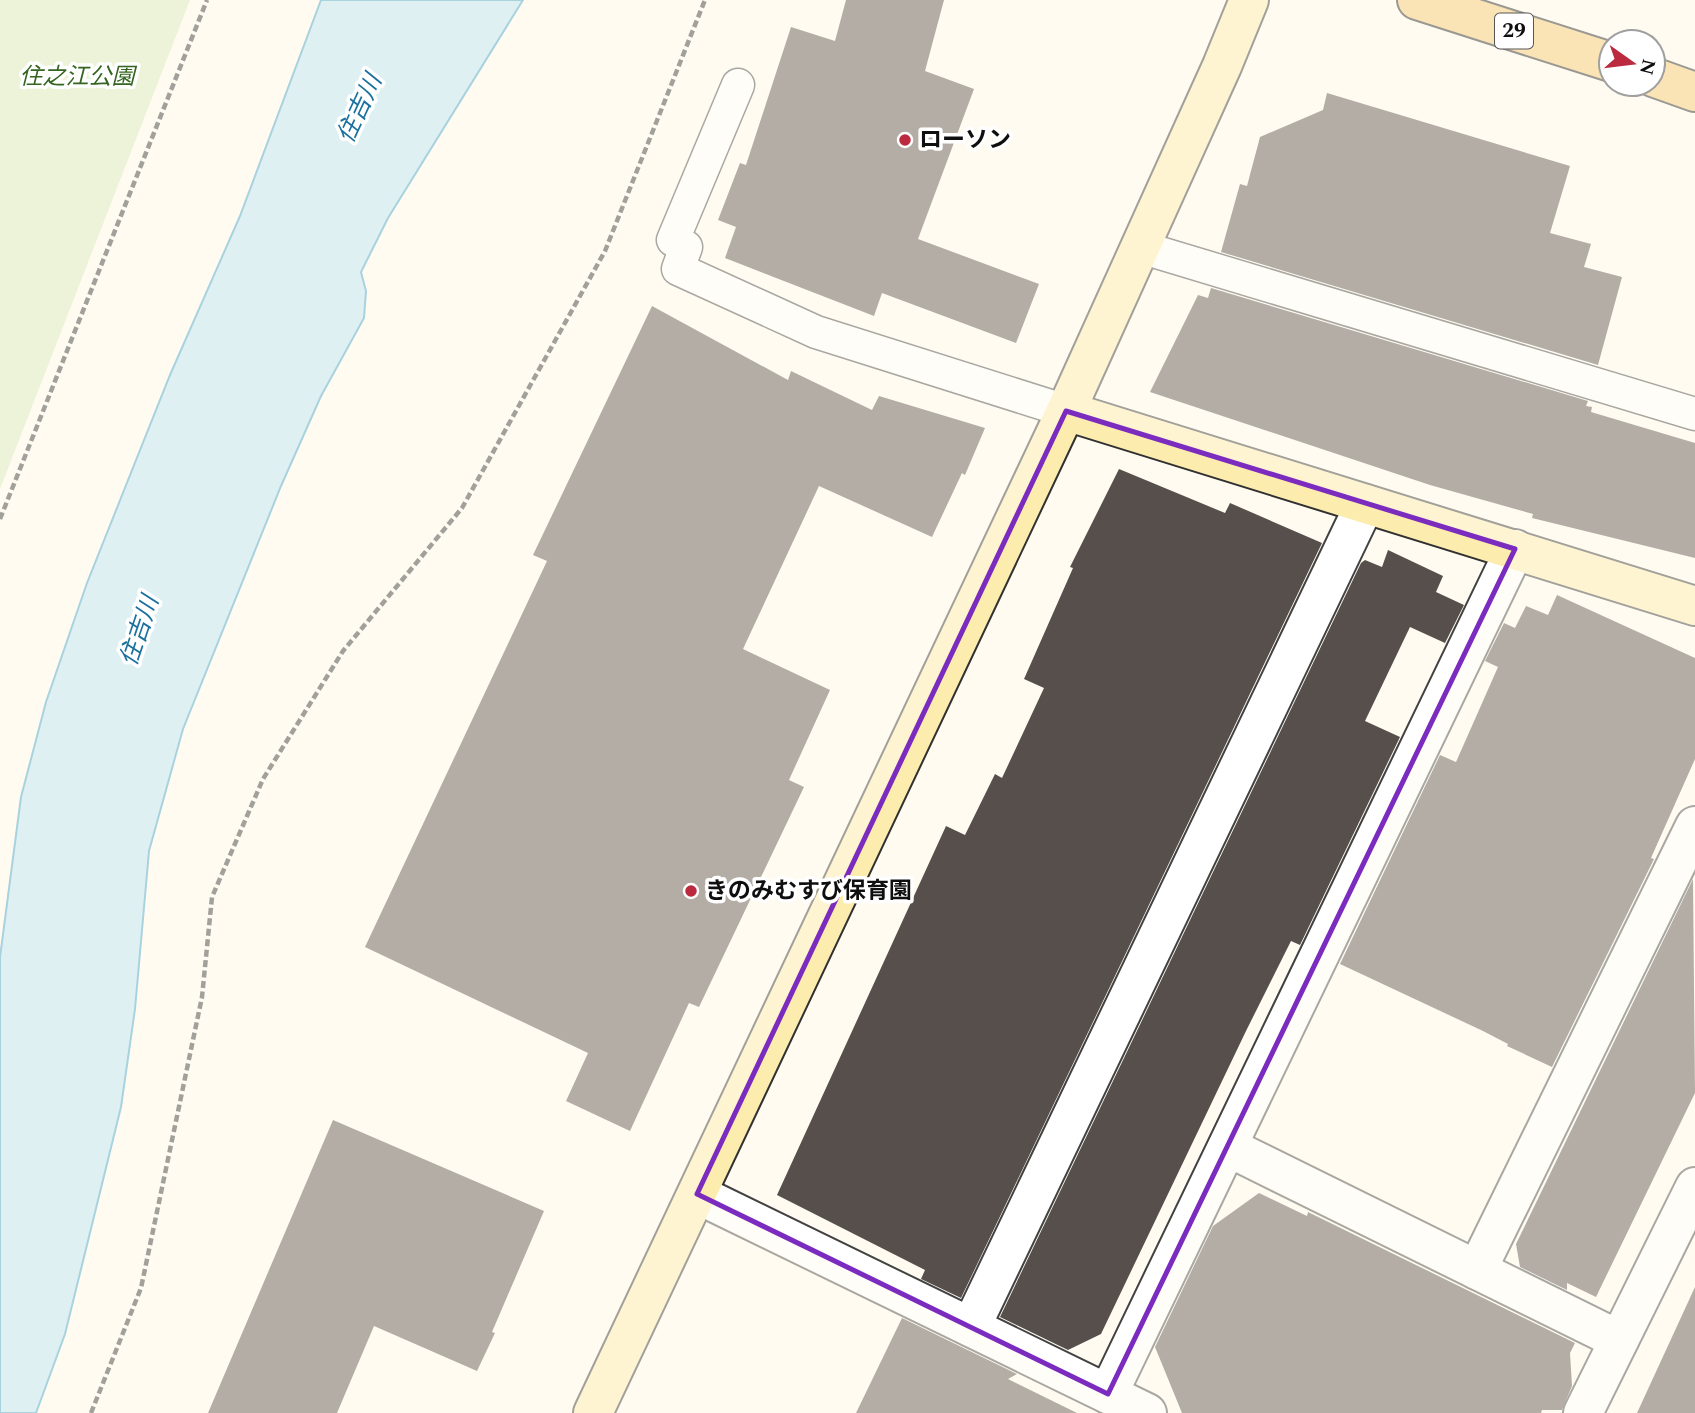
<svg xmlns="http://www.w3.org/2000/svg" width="1695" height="1413" font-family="Spectral,'Noto Sans JP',serif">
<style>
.green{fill:#d7e8bb}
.water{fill:#b7e3f4;stroke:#40a0c9;stroke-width:2}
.building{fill:#574f4b}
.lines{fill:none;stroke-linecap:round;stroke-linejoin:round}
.lane-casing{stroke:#424242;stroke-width:35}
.street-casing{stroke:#424242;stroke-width:42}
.secondary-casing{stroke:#313131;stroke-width:42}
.primary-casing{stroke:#202020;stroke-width:42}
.path{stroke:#313131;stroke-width:4.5;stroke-dasharray:7 3.5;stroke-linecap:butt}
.lane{stroke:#fff;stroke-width:32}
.street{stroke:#fff;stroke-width:38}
.secondary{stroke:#fcecae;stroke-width:38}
.primary{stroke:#f4c66b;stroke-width:38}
.marked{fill:none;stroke:#7b2cbf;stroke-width:5;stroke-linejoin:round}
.poi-dot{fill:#bb2a3f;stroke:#fff;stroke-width:2.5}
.labels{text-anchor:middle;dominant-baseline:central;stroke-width:7;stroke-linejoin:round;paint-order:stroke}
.shield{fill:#fff;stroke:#575757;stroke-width:2}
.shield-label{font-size:21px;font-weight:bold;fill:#0f0f0f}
.park-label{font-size:23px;font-style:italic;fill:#356520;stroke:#fff}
.poi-label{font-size:23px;font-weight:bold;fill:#0f0f0f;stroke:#fff;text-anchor:start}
.water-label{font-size:24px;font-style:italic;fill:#1b719e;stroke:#fff}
</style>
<rect width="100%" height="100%" fill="#fffbf1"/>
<polygon class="green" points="0,0 190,0 0,489"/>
<polygon class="water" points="321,0 523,0 388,218 361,272 366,291 364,318 321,396 281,486 183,729 149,851 135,1009 121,1107 65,1334 36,1413 0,1413 0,957 21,797 46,702 87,583 170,375 240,216"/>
<g class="building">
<polygon points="846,0 944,0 925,71 974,89 918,239 1039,284 1016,343 882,293 874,316 725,258 736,227 718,220 740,163 746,165 791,27 835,41"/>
<polygon points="1327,93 1570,166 1550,233 1591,244 1584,267 1622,277 1598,365 1221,252 1240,184 1247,186 1260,137 1323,110"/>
<polygon points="1211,288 1588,401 1586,406 1592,407 1591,412 1695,443 1695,558 1532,518 1533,514 1430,485 1150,392 1198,295 1208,298"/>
<polygon points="652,306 788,380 791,371 872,410 879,396 985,428 965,475 962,473 932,537 819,486 743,649 830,690 789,780 804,787 699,1007 689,1003 630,1131 566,1101 588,1053 365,947 547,561 533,555"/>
<polygon points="1119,469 1225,513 1230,503 1322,543 961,1298 921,1279 925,1270 777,1195 946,826 965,835 995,774 1002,778 1044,688 1024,679 1073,568 1070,567"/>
<polygon points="1388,550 1443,576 1436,592 1464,605 1445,643 1410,627 1365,721 1400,737 1300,945 1291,941 1246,1031 1101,1334 1068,1350 1000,1317 1361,563 1365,560 1382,567"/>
<polygon points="1557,595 1695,658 1695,759 1651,858 1654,859 1552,1067 1507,1046 1508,1044 1483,1031 1340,964 1440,755 1456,762 1498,667 1485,661 1504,623 1515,628 1526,606 1548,615"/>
<polygon points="1693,879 1695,1093 1596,1297 1567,1283 1567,1290 1520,1267 1516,1244"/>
<polygon points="333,1120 544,1211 492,1332 495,1333 477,1371 374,1326 337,1413 208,1413"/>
<polygon points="1259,1193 1307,1216 1308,1212 1575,1343 1570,1353 1572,1386 1562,1410 1542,1410 1541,1413 1182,1413 1155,1347 1213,1226"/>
<polygon points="1695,1287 1695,1413 1637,1413"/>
<polygon points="902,1318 1017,1374 1008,1379 1077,1413 856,1413"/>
</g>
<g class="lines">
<g class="lane-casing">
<g id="lane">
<polyline points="738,85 673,240 686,247 678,269 816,332 1066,411"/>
<polyline points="1140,247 1695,414"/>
</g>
</g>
<g class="street-casing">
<g id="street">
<polyline points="1228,1147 1619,1340"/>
<polyline points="697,1194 1147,1413"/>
<polyline points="1477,1270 1695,826"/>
<polyline points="971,1327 1365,504"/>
<polyline points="1108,1394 1515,549"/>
<polyline points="1583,1413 1695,1187"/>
</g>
</g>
<g class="secondary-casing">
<g id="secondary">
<polyline points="1066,411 1695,606"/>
<polyline points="593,1413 1066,411 1222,66 1249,0"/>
</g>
</g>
<g class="primary-casing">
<g id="primary">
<polyline points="1417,0 1611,62"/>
<polyline points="1653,77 1695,92"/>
</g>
</g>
<g class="path">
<polyline points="0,519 207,0"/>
<polyline points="91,1413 141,1288 202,997 212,897 263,779 343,651 462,508 605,251 705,0"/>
</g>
<use href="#lane" class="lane"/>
<use href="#street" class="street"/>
<use href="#secondary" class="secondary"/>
<use href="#primary" class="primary"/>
</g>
<path d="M0 0H1695V1413H0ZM1066 411 1515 549 1108 1394 697 1194Z" fill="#fffbf1" fill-opacity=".55" fill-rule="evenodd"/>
<path class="marked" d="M1066 411 1515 549 1108 1394 697 1194Z"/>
<g class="poi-dot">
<circle cx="905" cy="140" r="7"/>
<circle cx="691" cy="891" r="7"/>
</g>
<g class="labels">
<rect class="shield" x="1495" y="13.5" width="38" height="35" rx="5"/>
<g class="shield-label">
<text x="1514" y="31">29</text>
</g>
<g class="park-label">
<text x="77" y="77">住之江公園</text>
</g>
<g class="poi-label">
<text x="919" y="140">ローソン</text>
<text x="705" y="891">きのみむすび保育園</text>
</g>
<g class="water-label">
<text transform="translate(360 109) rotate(-65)">住吉川</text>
<text transform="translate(140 631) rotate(-71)">住吉川</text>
</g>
</g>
<g transform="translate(1632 63) rotate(104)"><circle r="33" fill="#ffffff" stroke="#9f9f9f" stroke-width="2"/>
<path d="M0-5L12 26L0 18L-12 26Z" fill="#bb2a3f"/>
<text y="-10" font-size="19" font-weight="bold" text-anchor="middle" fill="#0f0f0f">N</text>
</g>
</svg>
